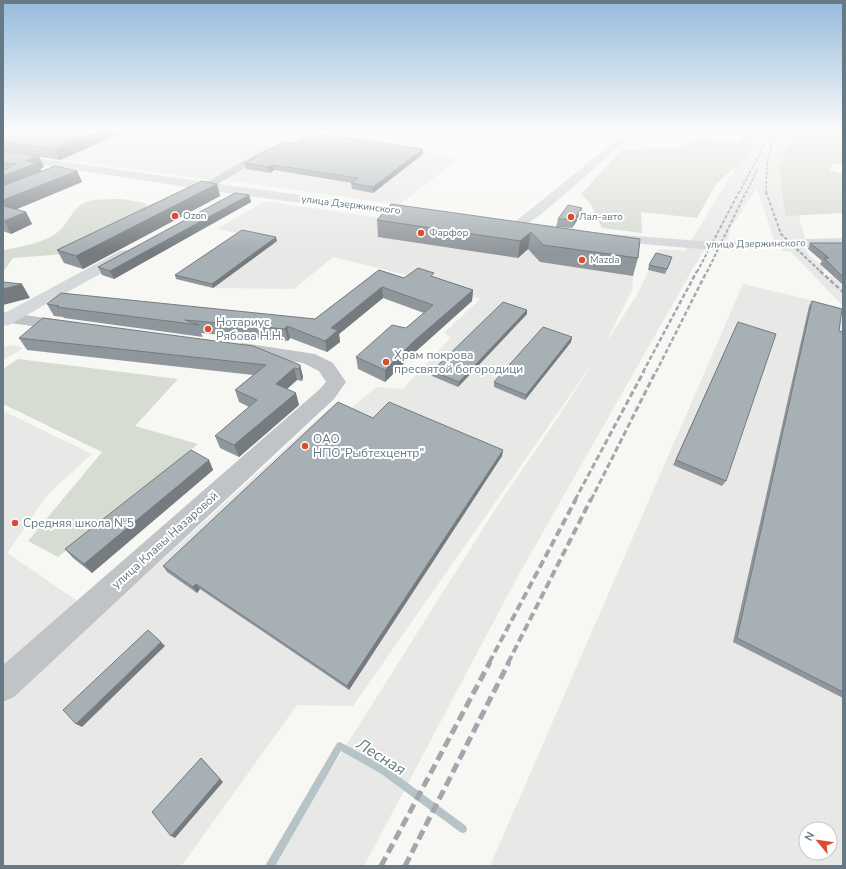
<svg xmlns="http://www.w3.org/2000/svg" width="846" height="869" font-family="'Nunito Sans',sans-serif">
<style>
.built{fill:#e8e8e7;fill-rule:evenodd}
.green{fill:#d7dcd3}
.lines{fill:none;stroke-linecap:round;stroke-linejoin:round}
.stream{fill:#b7c4c7;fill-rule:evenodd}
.minor{fill:#c0c4c7;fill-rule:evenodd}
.major{fill:#d5d9dc;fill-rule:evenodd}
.rail-far5{stroke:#a1a8ad;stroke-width:1.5;stroke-dasharray:3 1.5;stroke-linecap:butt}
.rail-far4{stroke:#a1a8ad;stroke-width:2;stroke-dasharray:3.5 2;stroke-linecap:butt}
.rail-far3{stroke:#a1a8ad;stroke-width:2.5;stroke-dasharray:4.5 2.5;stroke-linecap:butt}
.rail-far2{stroke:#a1a8ad;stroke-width:3;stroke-dasharray:6 3;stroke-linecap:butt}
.rail-far1{stroke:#a1a8ad;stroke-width:4;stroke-dasharray:8 4;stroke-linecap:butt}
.rail{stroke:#a1a8ad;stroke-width:5;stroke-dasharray:10 5;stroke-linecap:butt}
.wall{fill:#90979c}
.shaded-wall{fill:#757b7f}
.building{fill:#a7b0b5;stroke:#757b7f}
.poi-dot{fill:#dc4c2f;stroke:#fff;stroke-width:1.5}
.labels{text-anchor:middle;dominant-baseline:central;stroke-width:4;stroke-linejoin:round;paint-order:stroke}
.far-street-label{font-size:10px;fill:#677984;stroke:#fff}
.far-poi-label{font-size:10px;fill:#677984;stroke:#fff;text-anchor:start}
.poi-label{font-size:12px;fill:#677984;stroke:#fff;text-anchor:start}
.street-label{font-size:12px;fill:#677984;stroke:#fff}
.near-water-label{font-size:16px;font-style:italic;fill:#637a7f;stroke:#fff}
</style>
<rect width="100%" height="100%" fill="#f7f7f4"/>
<g class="built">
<polygon points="59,130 219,130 212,134 278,142 209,180 3,151"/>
<polygon points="315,130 342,130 458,159 399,205 224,180 279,148"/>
<polygon points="758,130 789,130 793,137 786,167 806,242 801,242 809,255 826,269 820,271 826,277 832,276 843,286 843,306 791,252 783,251 774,240 757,188 730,229 727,244 707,244 518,576 364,866 270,866 496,508 557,419 594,361 353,706 297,705 183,864 174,866 3,866 3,704 333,405 347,411 377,387 403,389 451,337 444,333 480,299 415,277 333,257 294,289 213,288 176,279 242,234 216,229 265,201 635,256 632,290 605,344 638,293 659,249 685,251"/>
<path d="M743 284 843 308V866H490ZM806 829H830V853H806Z"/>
<polygon points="13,345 23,348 3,361 3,347"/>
<polygon points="3,411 92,454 48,494 7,553 82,604 3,666"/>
</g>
<g class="green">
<polygon points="732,130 760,130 747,156 716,184 697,218 641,212 642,233 602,228 590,203 581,194 621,150 681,147 688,144 696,137 739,143 741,138"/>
<polygon points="793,130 843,130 843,165 833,163 829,170 843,174 843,213 786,216 783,201 780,166"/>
<path d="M123 199 145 203 148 211 120 220 64 254 13 258 3 272V250C22 247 50 242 63 227 70 218 75 206 86 202 92 199 115 199 123 199Z"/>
<polygon points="18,359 178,379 135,426 198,444 58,557 28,541 102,452 3,404 3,369"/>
</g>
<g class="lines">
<polygon class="stream" points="340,742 386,767 466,826 467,829 466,832 463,833 460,832 380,773 341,751 275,866 265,866 337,743"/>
<g class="minor">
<polygon points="268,147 273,150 272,152 211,188 203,188 201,186 203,184"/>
<polygon points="3,312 67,321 73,322 76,326 73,330 67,331 3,322"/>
<polygon points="242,343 315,354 333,363 346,382 334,399 14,697 3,702 3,665 320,389 326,382 319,371 303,363 235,353 233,349 235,345"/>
</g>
<g class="major">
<polygon points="628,130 638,130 544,212 527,224 522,231 512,231 510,228 518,219 535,206"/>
<polygon points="3,153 240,187 416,210 421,211 422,214 421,217 416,218 240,195 3,159"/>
<polygon points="611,234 712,242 843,238 843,246 712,250 606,241 604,238 606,235"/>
<polygon points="125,250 130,251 132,254 130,257 9,325 3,326 3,314 120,251"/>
</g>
<g class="rail-far5">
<polyline points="739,193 772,130"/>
<polyline points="746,193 758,168"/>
<polyline points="766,193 767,164 774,136"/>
</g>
<g class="rail-far4">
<polyline points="766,192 781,234 821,272"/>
<polyline points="697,272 739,192"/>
<polyline points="707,272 746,192"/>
</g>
<g class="rail-far3">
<polyline points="820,271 843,292"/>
<polyline points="643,372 697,271"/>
<polyline points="656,372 707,271"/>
</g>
<g class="rail-far2">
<polyline points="575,500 644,371"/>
<polyline points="591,500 656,371"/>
</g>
<g class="rail-far1">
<polyline points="489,663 576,499"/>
<polyline points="508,663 591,499"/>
</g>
<g class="rail">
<polyline points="381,866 490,662"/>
<polyline points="405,866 509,662"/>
</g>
</g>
<g class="wall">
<polygon points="3,130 128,130 60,160 39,157 44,167 40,169 42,171 77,171 82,182 16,209 26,212 32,224 11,234 3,231"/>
<polygon points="293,144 423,154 373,193 352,189 351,183 352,183 274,170 270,173 246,169 244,163"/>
<polygon points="217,184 220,196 83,269 64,263 57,250"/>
<polygon points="249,195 251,202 114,279 102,275 98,267"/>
<polygon points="582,208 580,216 572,228 556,227 558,219"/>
<polygon points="377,220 640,239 638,258 633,276 540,262 528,249 518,258 378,237"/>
<polygon points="277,241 213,288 176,279 175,275"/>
<polygon points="810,243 843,243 843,285 820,264 822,261 808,249"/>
<polygon points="671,261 665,274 648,270 649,265"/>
<polygon points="379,270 404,278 434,277 473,290 472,301 414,353 385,382 358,369 356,357 406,328 424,313 383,298 339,334 340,342 327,352 290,338 288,341 201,333 203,337 64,318 63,317 54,316 47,304 315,319"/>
<polygon points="812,301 839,331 843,332 843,698 733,642 809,306"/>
<polygon points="527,310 527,314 458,387 432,376 432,371"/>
<polygon points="738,322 726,481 722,486 673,465"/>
<polygon points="572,337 571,342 525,400 494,387 494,382"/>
<polygon points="19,338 300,365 303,377 302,381 297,380 287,389 299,405 239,457 220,448 215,436 249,407 239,402 235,390 253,375 27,350"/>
<polygon points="373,418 503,450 502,456 349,690 200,589 197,593 167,572 163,566"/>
<polygon points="209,460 213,470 92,573 73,558 65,549"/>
</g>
<g class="shaded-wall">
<polygon points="100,130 128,130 60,160 55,149"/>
<polygon points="423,149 423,154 373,193 373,187"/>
<polygon points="39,156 44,167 40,169 43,174 3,190 3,176 26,161"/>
<polygon points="273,165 274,170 270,173 268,167"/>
<polygon points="77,171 82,182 3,215 3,200"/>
<polygon points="217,184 220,196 83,269 76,256"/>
<polygon points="249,195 251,202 114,279 110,271"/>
<polygon points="582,208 580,216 572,228 574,219"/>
<polygon points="26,212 32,224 11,234 4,221"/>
<polygon points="531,232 528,249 518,258 520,241"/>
<polygon points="276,237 277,241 213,288 212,284"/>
<polygon points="22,284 30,298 3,305 3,289"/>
<polygon points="382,287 383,298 339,334 340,342 327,352 325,341 331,328"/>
<polygon points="473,290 472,301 414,353 385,382 385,370 414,341"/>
<polygon points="527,310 527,314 458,387 459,382"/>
<polygon points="287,326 290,338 288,341 285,329"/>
<polygon points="572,337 571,342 525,400 526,395"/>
<polygon points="300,365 303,377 302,381 299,369"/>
<polygon points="294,368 297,380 279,396 276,384"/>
<polygon points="296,393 299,405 239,457 234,445"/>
<polygon points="503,450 502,456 349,690 347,686"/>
<polygon points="209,460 213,470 92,573 84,564"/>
<polygon points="196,584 200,589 197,593 193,587"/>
<polygon points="161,642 165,646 82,727 76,724"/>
<polygon points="201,758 204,761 223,782 175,838 171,836"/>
</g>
<g class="building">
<polygon points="3,130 100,130 55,149 3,142"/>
<polygon points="311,133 423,149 373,187 351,183 358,178 273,165 268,167 244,163 283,142 293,144"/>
<polygon points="3,151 39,156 26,161 37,163 3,176 3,170 6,169 16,164 3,163"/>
<polygon points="55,166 77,171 3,200 3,186"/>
<polygon points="202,181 217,184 76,256 57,250"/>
<polygon points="235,193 249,195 110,271 98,267"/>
<polygon points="391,204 640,239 638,258 543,245 531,232 520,241 377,220"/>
<polygon points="568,205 582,208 574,219 558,219"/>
<polygon points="3,206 26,212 4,221 3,221"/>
<polygon points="242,230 276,237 212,284 175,275"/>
<polygon points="810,243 843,243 843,277 824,258 829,258"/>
<polygon points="656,253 672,257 667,269 649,265"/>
<polygon points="418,268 434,273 431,276 473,290 414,341 385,370 356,357 392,325 406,328 433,305 382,287 331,328 338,330 325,341 287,326 285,329 185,320 199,325 57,307 59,306 47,304 61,293 315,319 379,270 404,278"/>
<polygon points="3,282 22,284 3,289"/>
<polygon points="812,301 842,309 839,331 843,332 843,692 737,638"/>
<polygon points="503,302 527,310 459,382 432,371"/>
<polygon points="43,318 253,346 300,365 299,369 294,368 276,384 296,393 234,445 215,436 257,400 235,390 266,365 19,338"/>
<polygon points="738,322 776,334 726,481 676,460"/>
<polygon points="543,327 572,337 526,395 494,382"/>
<polygon points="338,402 373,418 389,402 503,450 347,686 196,584 193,587 163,566"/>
<polygon points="191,450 209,460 84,564 65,549"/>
<polygon points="148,630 161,642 76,724 63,710"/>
<polygon points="201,758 220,779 171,836 152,812"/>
</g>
<linearGradient id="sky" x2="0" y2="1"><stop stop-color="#94badb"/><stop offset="0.52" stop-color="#fbfbfa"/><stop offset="1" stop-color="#fbfbfa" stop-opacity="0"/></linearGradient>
<rect width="846" height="252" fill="url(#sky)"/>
<g class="poi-dot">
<circle cx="175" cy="216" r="4"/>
<circle cx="571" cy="217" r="4"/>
<circle cx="421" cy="233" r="4"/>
<circle cx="582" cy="260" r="4"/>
<circle cx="208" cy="329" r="4"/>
<circle cx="386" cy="362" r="4"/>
<circle cx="305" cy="446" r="4"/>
<circle cx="15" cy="523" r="4"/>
</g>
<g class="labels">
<g class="far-street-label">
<text transform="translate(351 205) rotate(7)">улица Дзержинского</text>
<text transform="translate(756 244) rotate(-1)">улица Дзержинского</text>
</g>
<g class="far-poi-label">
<text x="183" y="216">Ozon</text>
<text x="579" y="217">Лал-авто</text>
<text x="429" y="233">Фарфор</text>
<text x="590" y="260">Mazda</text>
</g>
<g class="poi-label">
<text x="216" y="322">Нотариус<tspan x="216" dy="14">Рябова Н.Н.</tspan></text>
<text x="394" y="355">Храм покрова<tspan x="394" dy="14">пресвятой богородици</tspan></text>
<text x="313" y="439">ОАО<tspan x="313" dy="14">НПО"Рыбтехцентр"</tspan></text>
<text x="23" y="523">Средняя школа №5</text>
</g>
<g class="street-label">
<text transform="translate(165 540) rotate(-42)">улица Клавы Назаровой</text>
</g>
<g class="near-water-label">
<text transform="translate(381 757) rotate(32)">Лесная</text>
</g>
</g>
<rect width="846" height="869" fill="none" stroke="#677984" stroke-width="8"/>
<g transform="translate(818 841) rotate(299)"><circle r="19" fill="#ffffff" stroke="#c2c9ce"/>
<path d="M0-3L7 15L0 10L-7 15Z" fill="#dc4c2f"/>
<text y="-6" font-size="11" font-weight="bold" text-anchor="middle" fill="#677984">N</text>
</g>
</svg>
